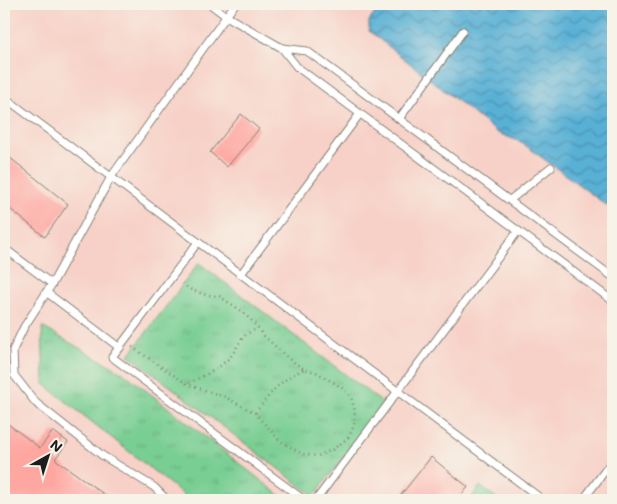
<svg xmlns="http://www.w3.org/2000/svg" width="617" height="504" font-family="Mali,sans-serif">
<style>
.built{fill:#f7d1c7}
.grass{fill:url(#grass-dots);stroke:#4a7558}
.park{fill:url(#park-tufts);stroke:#4a7558}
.pitch{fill:#78ce93;stroke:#4a7558}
.water{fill:url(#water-waves);stroke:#3a6678}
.building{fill:#fea6a0}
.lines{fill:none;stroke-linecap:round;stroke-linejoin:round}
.lane-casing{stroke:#868074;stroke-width:9}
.path{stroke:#868074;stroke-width:2.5;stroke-dasharray:1 4;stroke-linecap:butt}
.lane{stroke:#fff;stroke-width:7}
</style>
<defs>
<pattern id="grass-dots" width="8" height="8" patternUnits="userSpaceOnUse" patternTransform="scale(1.25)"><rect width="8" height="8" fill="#78ce93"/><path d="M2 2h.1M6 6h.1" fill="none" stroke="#67b07e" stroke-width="1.8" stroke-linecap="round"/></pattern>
<pattern id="park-tufts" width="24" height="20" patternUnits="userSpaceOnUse" patternTransform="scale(1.25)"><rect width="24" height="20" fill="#78ce93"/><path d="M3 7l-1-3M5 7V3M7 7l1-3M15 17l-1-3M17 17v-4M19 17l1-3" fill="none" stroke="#67b07e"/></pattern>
<pattern id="water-waves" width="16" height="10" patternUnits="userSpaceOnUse" patternTransform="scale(1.25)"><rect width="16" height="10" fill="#58b0d5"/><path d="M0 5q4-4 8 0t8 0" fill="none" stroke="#488eac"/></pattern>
</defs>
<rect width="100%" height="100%" fill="#f7f3e8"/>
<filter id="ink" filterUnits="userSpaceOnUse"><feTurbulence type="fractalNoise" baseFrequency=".02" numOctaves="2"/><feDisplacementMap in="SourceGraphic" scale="10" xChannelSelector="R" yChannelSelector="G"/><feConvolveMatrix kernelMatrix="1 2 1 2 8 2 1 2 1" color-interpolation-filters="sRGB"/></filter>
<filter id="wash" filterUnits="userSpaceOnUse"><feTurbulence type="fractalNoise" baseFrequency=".0096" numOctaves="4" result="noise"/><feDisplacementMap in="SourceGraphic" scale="20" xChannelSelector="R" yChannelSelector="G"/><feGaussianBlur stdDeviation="1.12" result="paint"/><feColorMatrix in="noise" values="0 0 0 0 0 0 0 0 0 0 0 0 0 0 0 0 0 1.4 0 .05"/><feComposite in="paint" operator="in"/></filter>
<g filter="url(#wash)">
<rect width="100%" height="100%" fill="#f1e5cb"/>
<rect class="built" x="4" y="4" width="609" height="496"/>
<polygon class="grass" points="613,484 613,500 603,500 603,498"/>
<g class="park">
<polygon points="199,263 384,404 314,496 129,355"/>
<polygon points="42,327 124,373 286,500 185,500 185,496 44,384"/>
</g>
<polygon class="pitch" points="480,486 499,500 470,500"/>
<polygon class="water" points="382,4 613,4 613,210 521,142 498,133 369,31 369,21"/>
<g id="blocks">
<g class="building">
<polygon points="241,114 259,129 227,167 210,152"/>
<polygon points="4,153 68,204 45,237 4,204"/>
<polygon points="4,421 40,448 53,431 68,442 55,459 112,500 4,500"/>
<polygon points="431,457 468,487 458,500 397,500"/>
</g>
</g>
</g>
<g filter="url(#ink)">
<use href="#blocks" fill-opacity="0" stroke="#868074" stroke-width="1"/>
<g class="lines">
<g class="lane-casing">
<g id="lane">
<polyline points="210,4 226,16 282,48 307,51 613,277"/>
<polyline points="282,48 297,67 613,301"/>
<polyline points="4,97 543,500"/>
<polyline points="399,119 463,31"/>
<polyline points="510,200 551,167"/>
<polyline points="198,242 112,357 304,500"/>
<polyline points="4,248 52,284"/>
<polyline points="241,274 359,115"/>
<polyline points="46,292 120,348"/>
<polyline points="167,500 154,487 103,456 36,403 14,375 13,350 24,327 52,284 111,177 235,4"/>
<polyline points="316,500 518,231"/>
<polyline points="583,500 613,460"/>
</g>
</g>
<g class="path">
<polyline points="132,347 187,384 225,397 255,413 279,440 302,454 318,456 332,450 348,438 354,426 355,411 351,397 341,387 316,372 304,369 289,359 264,336 253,322 239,309 219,296 206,295 189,289 180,281"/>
<path d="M189 383C203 376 218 370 229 358 240 346 240 333 258 329"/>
<path d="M255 413C271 393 278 381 304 369"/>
</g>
<use href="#lane" class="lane"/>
</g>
</g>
<rect width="617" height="504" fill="none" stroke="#f7f3e8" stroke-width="20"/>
<g transform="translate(48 456) rotate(39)" stroke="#f7f3e8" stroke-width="4" paint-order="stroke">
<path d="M0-4L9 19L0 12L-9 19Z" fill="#1c1c1c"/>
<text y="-8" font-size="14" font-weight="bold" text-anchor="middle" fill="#1c1c1c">N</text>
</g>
</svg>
